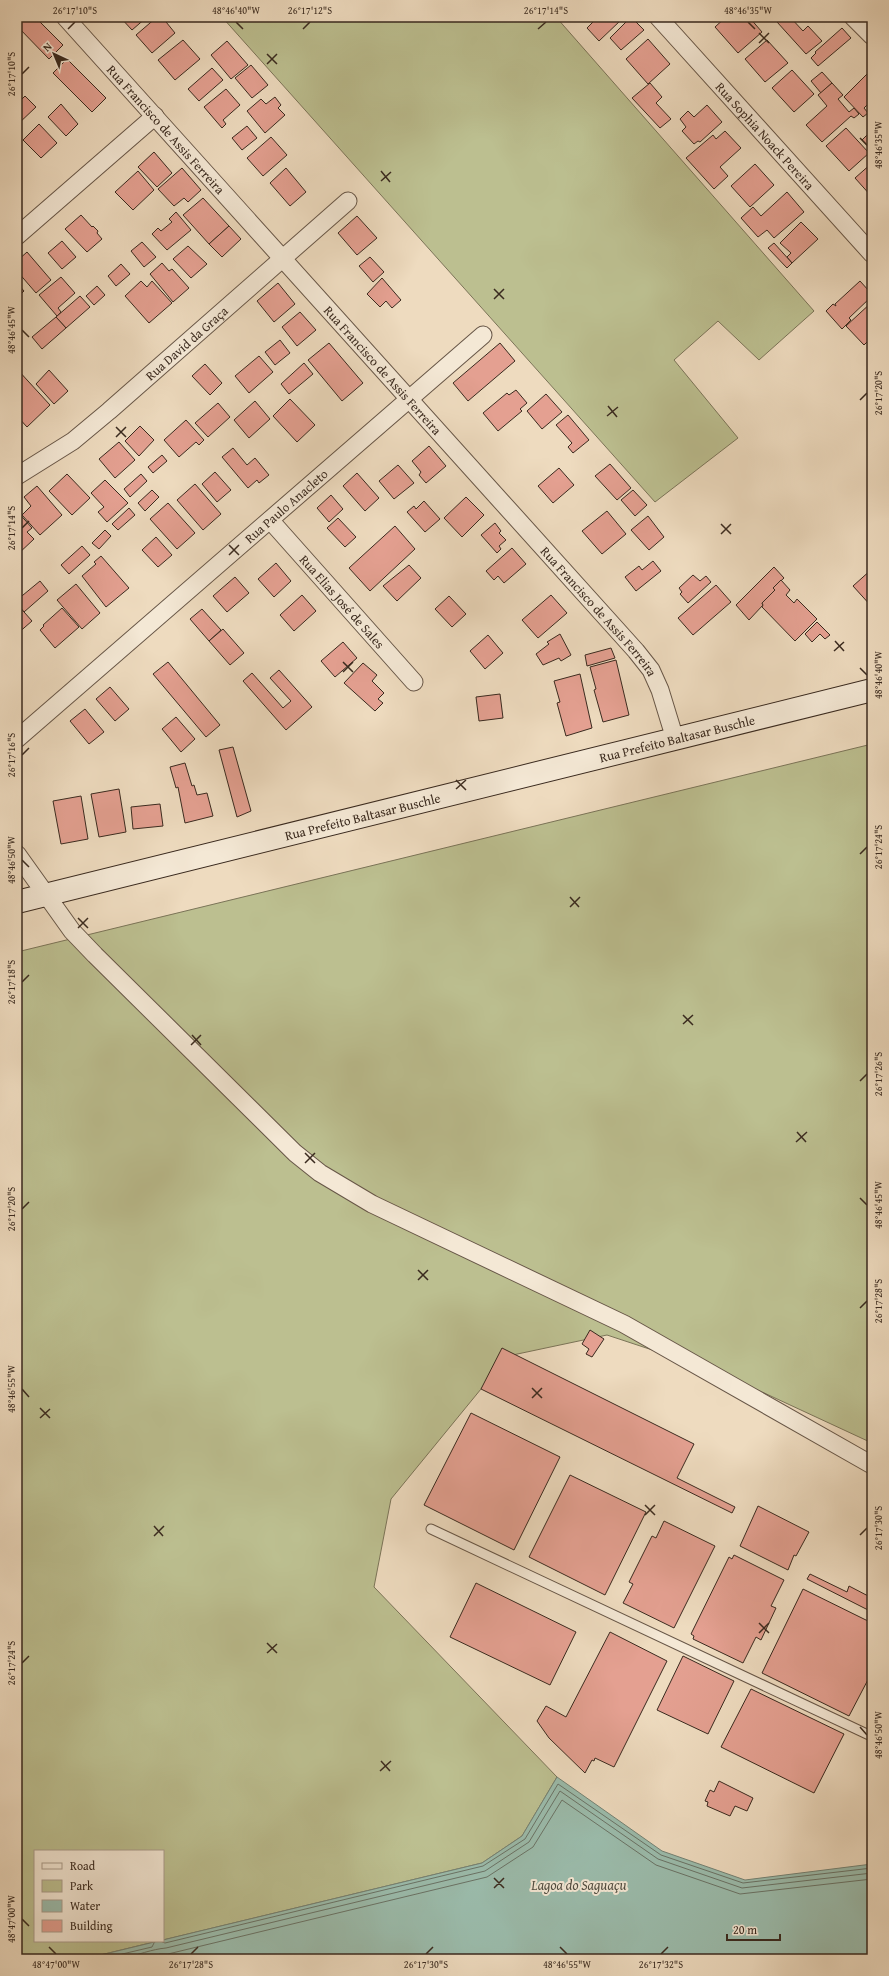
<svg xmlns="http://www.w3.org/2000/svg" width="889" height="1976" font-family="'Gentium Book Plus',serif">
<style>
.green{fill:#bcbf90;stroke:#7b7458}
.water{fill:#9bbcac;stroke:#748274}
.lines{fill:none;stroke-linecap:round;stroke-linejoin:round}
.shore{stroke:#6a7366;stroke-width:1}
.building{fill:#e4a091;stroke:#3a2a1f}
.service-casing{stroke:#675647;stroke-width:11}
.minor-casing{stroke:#675647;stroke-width:19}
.secondary-casing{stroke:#3a2a1f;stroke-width:24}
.service{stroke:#f4e8d5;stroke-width:9}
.minor{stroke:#f4e8d5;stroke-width:17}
.secondary{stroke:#f4e8d5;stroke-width:22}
.ticks{fill:none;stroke:#3a2a1f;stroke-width:1.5}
.labels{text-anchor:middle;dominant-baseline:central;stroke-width:4;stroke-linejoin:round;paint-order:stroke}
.street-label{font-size:13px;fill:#3a2a1f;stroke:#f4e8d5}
.water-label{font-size:14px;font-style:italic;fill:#524e42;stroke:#f4e8d5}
.neatline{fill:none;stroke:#3a2a1f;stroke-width:1.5}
.ticks-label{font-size:10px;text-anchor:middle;fill:#3a2a1f}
</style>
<rect width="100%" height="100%" fill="#eedbbf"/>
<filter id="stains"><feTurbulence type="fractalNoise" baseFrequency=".005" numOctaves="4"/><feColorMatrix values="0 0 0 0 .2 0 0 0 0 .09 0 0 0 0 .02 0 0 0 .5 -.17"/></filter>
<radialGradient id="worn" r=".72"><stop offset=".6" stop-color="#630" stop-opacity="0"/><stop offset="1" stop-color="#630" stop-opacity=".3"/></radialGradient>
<g class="green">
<polygon points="222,17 556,17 814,311 759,360 718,321 674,360 738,438 655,502"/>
<polygon points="872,744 872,1443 719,1372 607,1335 508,1356 391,1499 374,1587 557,1777 522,1836 482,1863 163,1940 163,1851 35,1851 35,1941 158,1941 84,1959 17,1959 17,952"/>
</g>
<polygon class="water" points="557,1777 662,1851 745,1880 872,1864 872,1959 84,1959 482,1863 522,1836"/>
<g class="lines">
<g class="shore">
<polyline points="160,1941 165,1943 483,1866 525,1839 558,1784 661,1855 743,1883 872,1868"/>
<polyline points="101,1959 152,1947 155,1941"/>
<path d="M122 1959C137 1955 153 1949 166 1948L485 1871 529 1842 560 1791 658 1859 742 1888 872 1873"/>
<polyline points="148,1959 160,1954 168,1954 487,1877 533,1847 562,1800 656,1865 740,1894 872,1879"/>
</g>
</g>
<g class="building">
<polygon points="17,17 35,17 63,45 49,59 17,26"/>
<polygon points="120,17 147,17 132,30"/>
<polygon points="157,17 162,17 175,33 152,53 136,35"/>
<polygon points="598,17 619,17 621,20 599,41 587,28"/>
<polygon points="631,17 644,30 621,50 610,38"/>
<polygon points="726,17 749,17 762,32 738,53 715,27"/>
<polygon points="782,17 790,17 803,31 808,26 822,41 806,54 777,22"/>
<polygon points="842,28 851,38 818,66 811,58 816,53 815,52"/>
<polygon points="648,39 670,64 648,84 626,59"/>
<polygon points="183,40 200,59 175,80 158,60"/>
<polygon points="767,40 788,63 765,82 745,59"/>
<polygon points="227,41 248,65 231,79 211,55"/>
<polygon points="67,59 106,98 92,112 53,73"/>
<polygon points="251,65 268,85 252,98 235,78"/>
<polygon points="212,68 223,80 199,101 188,89"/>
<polygon points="872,69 872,100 864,108 868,113 863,117 844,97"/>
<polygon points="792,70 814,94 794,112 772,88"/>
<polygon points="822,72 832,83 821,93 811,81"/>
<polygon points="650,83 662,97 656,103 671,119 660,128 632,98"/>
<polygon points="832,83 843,95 838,99 849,112 854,108 859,114 854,118 851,116 822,142 806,125 827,106 818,95"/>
<polygon points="226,89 240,105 223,120 226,124 222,128 204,107"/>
<polygon points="25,96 36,107 17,125 17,104"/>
<polygon points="275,97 281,105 278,108 285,115 265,133 247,111 261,99 266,104"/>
<polygon points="61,104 78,124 66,136 48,117"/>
<polygon points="707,105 722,122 700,142 698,141 694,144 682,131 686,127 680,119 688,111 694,117"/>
<polygon points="39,124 57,143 41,158 23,140"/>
<polygon points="247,126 257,138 242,150 232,138"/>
<polygon points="846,128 869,153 849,171 826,146"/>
<polygon points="872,130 872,151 862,140"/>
<polygon points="725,131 741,148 720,167 728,176 714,189 686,158 713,135 716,139"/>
<polygon points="271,137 287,155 263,176 247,158"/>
<polygon points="154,152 172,173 157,187 138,167"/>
<polygon points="872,163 872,197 855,178"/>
<polygon points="755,164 774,185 750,207 731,186"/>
<polygon points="182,168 201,190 188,202 184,198 174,206 158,189"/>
<polygon points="286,168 306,192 290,206 270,183"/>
<polygon points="138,171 154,190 133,210 115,192"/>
<polygon points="787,192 804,212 774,238 767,230 758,237 741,218 753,207 761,216"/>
<polygon points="203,198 229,226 209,244 183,215"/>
<polygon points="176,212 191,230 167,250 152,234 158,228 161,231 172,222 169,219"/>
<polygon points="81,215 92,227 93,226 98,231 97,233 102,239 87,252 65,229"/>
<polygon points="357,216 377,238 357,255 338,233"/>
<polygon points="801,222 818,239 792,263 787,257 791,253 780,243"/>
<polygon points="229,226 241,239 222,257 209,244"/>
<polygon points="62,241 76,257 62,269 48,253"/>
<polygon points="142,242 156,257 144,267 131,251"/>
<polygon points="774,243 792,263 787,268 768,248"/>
<polygon points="188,246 207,264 191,278 173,259"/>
<polygon points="27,252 51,280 36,293 17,271 17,261"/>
<polygon points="370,257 384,272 373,282 359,266"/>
<polygon points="162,263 169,271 172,269 189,288 173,302 150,274"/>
<polygon points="121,264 130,274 116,286 108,276"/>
<polygon points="61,277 75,293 58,308 61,312 57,316 39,295"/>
<polygon points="382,278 401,300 392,308 386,301 380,307 367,294"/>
<polygon points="141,281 147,287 152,281 172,303 149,323 125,296"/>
<polygon points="860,281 869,291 872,288 872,298 871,297 849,318 851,320 842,329 826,311 833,304 836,306 835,304"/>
<polygon points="17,283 24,291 17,298"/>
<polygon points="278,283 295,304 274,322 257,301"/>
<polygon points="97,286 105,295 94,305 86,296"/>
<polygon points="80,296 90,307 66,328 56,317"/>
<polygon points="872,302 872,337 864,345 846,326"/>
<polygon points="300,312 316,330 297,346 282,327"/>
<polygon points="56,317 66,328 42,349 32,337"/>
<polygon points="280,340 290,353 275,365 265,352"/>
<polygon points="329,343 363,383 342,401 308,360"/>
<polygon points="500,343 515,361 468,401 453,383"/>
<polygon points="259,356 273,372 249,393 235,376"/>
<polygon points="304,363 313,374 289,394 281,384"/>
<polygon points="205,364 222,383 210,395 192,376"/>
<polygon points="17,369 50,405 27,427 17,416"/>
<polygon points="49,370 68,391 54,404 36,384"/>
<polygon points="516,390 527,403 520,409 522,411 498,431 483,413 507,393 509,395"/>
<polygon points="546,394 562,412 542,429 527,411"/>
<polygon points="290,399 315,425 297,442 273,416"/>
<polygon points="255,401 270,419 249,438 234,420"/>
<polygon points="218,403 230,417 208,437 195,423"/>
<polygon points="568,415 589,440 573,453 568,447 572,443 556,425"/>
<polygon points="186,420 204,440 199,445 196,442 179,457 164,440"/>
<polygon points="140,426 154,440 139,456 125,441"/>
<polygon points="119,442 135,460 115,478 99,459"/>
<polygon points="429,446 446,466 426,483 419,475 421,472 412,461"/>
<polygon points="233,448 247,465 255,458 269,475 259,483 257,480 248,488 222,457"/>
<polygon points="162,455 167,461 153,473 148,467"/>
<polygon points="610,464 631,488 617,500 595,476"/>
<polygon points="398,465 414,483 394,499 379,481"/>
<polygon points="559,468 574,485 553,503 538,486"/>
<polygon points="215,472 231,490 217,502 202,484"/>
<polygon points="357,473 379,498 365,511 343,486"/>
<polygon points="67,474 90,498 72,515 49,491"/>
<polygon points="141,474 147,481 130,497 124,489"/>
<polygon points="105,480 128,503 107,522 98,512 104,507 91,493"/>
<polygon points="195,484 221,514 203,530 177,500"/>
<polygon points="37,486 62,515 40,535 22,515 31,506 24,497"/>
<polygon points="152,490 159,497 145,511 138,503"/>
<polygon points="633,490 647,505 635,516 621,500"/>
<polygon points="331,495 343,509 329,522 317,508"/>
<polygon points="466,497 484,515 462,537 444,518"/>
<polygon points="424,501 440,519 425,532 407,512 414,506 416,509"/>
<polygon points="168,503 195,533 177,549 150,519"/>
<polygon points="129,508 135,515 118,530 112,524"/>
<polygon points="17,511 32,528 27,532 34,539 17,555"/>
<polygon points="607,511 626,534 602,554 582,531"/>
<polygon points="648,516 664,537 649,550 631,530"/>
<polygon points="338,518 356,537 345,547 327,528"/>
<polygon points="495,523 501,531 499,533 506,540 499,546 501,549 497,553 481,535"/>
<polygon points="395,526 415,549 370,591 349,568"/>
<polygon points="105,530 111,536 99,549 92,543"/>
<polygon points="156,537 172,555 158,567 142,550"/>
<polygon points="82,546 90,555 69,574 61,565"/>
<polygon points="512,548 526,564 504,583 498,576 494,580 486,571"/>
<polygon points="101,556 129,588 106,607 82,576 96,564 94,562"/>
<polygon points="653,561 661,571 636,591 625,577 639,566 642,570"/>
<polygon points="276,563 291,581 274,597 258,579"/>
<polygon points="409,565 421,578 397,601 383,586"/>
<polygon points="774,567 784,578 773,588 775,590 762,603 763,605 749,620 736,605"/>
<polygon points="872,569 872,607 853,586"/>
<polygon points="693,575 700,581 706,576 711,582 688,603 680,594 682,592 679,588"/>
<polygon points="235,577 249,593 227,612 213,596"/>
<polygon points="781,580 790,590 786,595 794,603 797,599 817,619 795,641 762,607 763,605 762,603 775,590 773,588"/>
<polygon points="40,581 48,591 24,612 17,604 17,600"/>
<polygon points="76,584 100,613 82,629 57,600"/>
<polygon points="716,585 731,602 693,635 678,618"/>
<polygon points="302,595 316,611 294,631 280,615"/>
<polygon points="551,595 567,613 538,638 522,620"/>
<polygon points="449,596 466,614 452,627 435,609"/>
<polygon points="17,604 32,621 17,634"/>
<polygon points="62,608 79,627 55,648 40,630 44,626 43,625"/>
<polygon points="202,609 221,630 209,641 190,619"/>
<polygon points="817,622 830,635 825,639 820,634 812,642 805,634"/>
<polygon points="223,629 244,653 230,665 209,641"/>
<polygon points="560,634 571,655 561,661 559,658 543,665 536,654 549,644 547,642"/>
<polygon points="488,635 503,653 485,669 470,651"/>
<polygon points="343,642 357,658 335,677 321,661"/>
<polygon points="611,648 615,658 587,666 585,655"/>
<polygon points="616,660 629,715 603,722 594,690 596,689 590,667"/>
<polygon points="168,662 220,725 206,737 153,674"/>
<polygon points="363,663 377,675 372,681 384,693 378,699 383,703 375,711 344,683"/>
<polygon points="279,670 312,707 286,730 243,681 252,673 283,708 291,701 270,678"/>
<polygon points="580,674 592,728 566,736 557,703 560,702 554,681"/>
<polygon points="110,687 129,709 115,721 96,699"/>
<polygon points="500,694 503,718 479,721 476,697"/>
<polygon points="85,709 104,732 89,744 70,721"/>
<polygon points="176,717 195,739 181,752 162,729"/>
<polygon points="233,747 251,811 237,817 219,750"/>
<polygon points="185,763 192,786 194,785 197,795 207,793 213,816 185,823 178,787 176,788 170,767"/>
<polygon points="119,789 126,832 99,837 91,794"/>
<polygon points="81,796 88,839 61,844 53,801"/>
<polygon points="160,804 163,826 133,829 131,807"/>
<polygon points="590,1330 604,1339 592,1357 586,1354 589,1349 582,1344"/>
<polygon points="502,1348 694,1444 677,1478 735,1507 732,1513 481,1389"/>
<polygon points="471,1413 560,1457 514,1550 424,1505"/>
<polygon points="570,1475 646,1512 605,1595 529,1557"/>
<polygon points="758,1506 809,1532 796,1556 794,1555 788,1570 740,1546"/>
<polygon points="664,1521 715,1546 674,1628 623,1603 633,1584 629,1582 652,1536 656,1538"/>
<polygon points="734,1555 784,1580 771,1606 776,1608 761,1640 756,1637 743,1663 693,1639 694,1636 691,1634 729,1557 732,1559"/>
<polygon points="810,1574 847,1592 849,1586 872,1598 872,1612 807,1579"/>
<polygon points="476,1583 576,1632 550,1685 450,1637"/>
<polygon points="803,1589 872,1623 872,1672 849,1716 762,1673"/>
<polygon points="610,1632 667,1661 614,1767 595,1758 594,1761 592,1760 585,1773 549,1738 537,1721 546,1706 566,1717"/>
<polygon points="683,1656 734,1681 708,1734 657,1710"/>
<polygon points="751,1689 844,1734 814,1793 721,1747"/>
<polygon points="719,1781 753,1798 747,1811 735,1806 730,1816 707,1806 708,1802 705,1801 710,1790 714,1792"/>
</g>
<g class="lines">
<g class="service-casing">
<polyline id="service" points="431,1529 869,1735 872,1735"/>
</g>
<g class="minor-casing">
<g id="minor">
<path id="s1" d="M65 17 636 651 651 670 660 690 675 739"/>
<path id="s2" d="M658 17 872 254"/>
<polyline points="853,17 872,36"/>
<polyline points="17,236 155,116"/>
<path id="s3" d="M17 476 73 441 109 411 348 201"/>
<path id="s4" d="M270 520 414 682"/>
<path id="s5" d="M17 739 483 335"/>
<polyline points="17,854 72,931 95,955 295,1153 320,1173 372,1204 624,1324 872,1465"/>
</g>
</g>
<g class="secondary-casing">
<g id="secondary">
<path id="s6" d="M17 902 872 690"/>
</g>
</g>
<use href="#service" class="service"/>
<use href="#minor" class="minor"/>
<use href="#secondary" class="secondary"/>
</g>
<path class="ticks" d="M236 22 243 29M748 22 755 29M68 29 75 22M303 29 310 22M538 29 546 22M759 33 769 43M759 43 769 33M267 54 277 64M267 64 277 54M22 74 29 67M860 138 867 145M381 171 390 182M381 181 391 172M494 289 504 299M494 299 504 289M22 330 29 337M860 400 867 393M608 406 617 417M607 416 618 407M116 427 126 437M116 437 126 427M721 524 731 534M22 528 29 521M721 534 731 524M229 545 239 555M229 555 239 545M835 641 844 651M834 651 844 642M343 662 353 672M860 668 867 675M343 672 353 662M22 755 29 748M456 780 466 790M456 789 466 780M860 854 867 847M22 860 29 867M570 897 579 907M570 907 580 897M78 918 88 928M78 928 88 918M22 982 29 975M683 1015 693 1025M683 1024 693 1015M192 1035 201 1045M191 1045 201 1035M860 1081 867 1074M797 1132 806 1142M796 1142 807 1132M305 1153 315 1163M305 1163 315 1153M860 1198 867 1205M22 1209 29 1202M418 1270 428 1280M418 1280 428 1270M860 1308 867 1301M532 1388 542 1398M22 1389 29 1397M532 1398 542 1388M40 1408 50 1418M40 1418 50 1409M645 1505 655 1515M645 1515 655 1505M154 1526 163 1536M860 1535 867 1528M154 1536 164 1526M759 1623 769 1633M759 1633 769 1623M267 1643 277 1653M267 1653 277 1644M22 1663 29 1656M860 1727 867 1735M381 1761 390 1771M380 1771 391 1761M494 1878 504 1888M494 1888 504 1878M22 1919 29 1926M49 1947 56 1954M560 1947 567 1954M191 1954 198 1947M426 1954 433 1947M661 1954 668 1947"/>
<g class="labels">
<g class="street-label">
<text stroke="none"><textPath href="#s1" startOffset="151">Rua Francisco de Assis Ferreira</textPath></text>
<text stroke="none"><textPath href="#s2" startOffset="160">Rua Sophia Noack Pereira</textPath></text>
<text stroke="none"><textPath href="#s3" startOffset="216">Rua David da Graça</textPath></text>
<text stroke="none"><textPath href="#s1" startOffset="475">Rua Francisco de Assis Ferreira</textPath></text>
<text stroke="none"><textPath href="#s5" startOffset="356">Rua Paulo Anacleto</textPath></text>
<text stroke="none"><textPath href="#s4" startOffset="109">Rua Elias José de Sales</textPath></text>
<text stroke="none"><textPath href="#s1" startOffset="799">Rua Francisco de Assis Ferreira</textPath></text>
<text stroke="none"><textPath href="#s6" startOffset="680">Rua Prefeito Baltasar Buschle</textPath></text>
<text stroke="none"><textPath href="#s6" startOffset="356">Rua Prefeito Baltasar Buschle</textPath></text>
</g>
<g class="water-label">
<text x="579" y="1885">Lagoa do Saguaçu</text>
</g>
</g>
<rect width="889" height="1976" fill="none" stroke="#eedbbf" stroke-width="44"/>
<rect x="34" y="1850" width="130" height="92" fill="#f4e8d5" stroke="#aa9c8c"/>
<rect x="42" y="1863" width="20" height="6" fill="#f4e8d5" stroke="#aa9c8c"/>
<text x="70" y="1870" font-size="12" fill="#3a2a1f">Road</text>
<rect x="42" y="1880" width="20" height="12" fill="#bcbf90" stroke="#aa9c8c"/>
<text x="70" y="1890" font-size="12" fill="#3a2a1f">Park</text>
<rect x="42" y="1900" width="20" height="12" fill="#9bbcac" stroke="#aa9c8c"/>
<text x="70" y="1910" font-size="12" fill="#3a2a1f">Water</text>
<rect x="42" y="1920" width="20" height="12" fill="#e4a091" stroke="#aa9c8c"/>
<text x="70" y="1930" font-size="12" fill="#3a2a1f">Building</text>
<g transform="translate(54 54) rotate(316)" stroke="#f4e8d5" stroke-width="3" paint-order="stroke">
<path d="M0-3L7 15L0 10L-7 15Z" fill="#3a2a1f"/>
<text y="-6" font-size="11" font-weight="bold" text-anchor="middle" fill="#3a2a1f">N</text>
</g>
<path d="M727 1934v6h53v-6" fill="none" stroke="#3a2a1f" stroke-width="2"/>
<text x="733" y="1934" font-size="12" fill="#3a2a1f" stroke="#f4e8d5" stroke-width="3" paint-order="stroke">20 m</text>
<rect x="22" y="22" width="845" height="1932" class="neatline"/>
<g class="ticks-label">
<text x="75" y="14">26°17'10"S</text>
<text x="236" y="14">48°46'40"W</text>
<text x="310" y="14">26°17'12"S</text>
<text x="546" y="14">26°17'14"S</text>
<text x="748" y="14">48°46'35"W</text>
<text transform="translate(11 74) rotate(-90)" y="4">26°17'10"S</text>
<text transform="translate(878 145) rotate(-90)" y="4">48°46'35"W</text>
<text transform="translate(11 330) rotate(-90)" y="4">48°46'45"W</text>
<text transform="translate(878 393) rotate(-90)" y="4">26°17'20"S</text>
<text transform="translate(11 528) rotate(-90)" y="4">26°17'14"S</text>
<text transform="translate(878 675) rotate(-90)" y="4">48°46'40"W</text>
<text transform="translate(11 755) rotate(-90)" y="4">26°17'16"S</text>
<text transform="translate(878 847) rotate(-90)" y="4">26°17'24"S</text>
<text transform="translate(11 860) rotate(-90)" y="4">48°46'50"W</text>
<text transform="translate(11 982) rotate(-90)" y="4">26°17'18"S</text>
<text transform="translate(878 1074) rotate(-90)" y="4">26°17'26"S</text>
<text transform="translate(878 1205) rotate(-90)" y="4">48°46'45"W</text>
<text transform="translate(11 1209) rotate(-90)" y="4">26°17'20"S</text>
<text transform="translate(878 1301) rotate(-90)" y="4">26°17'28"S</text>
<text transform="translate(11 1389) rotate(-90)" y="4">48°46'55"W</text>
<text transform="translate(878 1528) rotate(-90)" y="4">26°17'30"S</text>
<text transform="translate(11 1663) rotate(-90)" y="4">26°17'24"S</text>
<text transform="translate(878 1735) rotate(-90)" y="4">48°46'50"W</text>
<text transform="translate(11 1919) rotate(-90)" y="4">48°47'00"W</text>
<text x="56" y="1968">48°47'00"W</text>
<text x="191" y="1968">26°17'28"S</text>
<text x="426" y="1968">26°17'30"S</text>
<text x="567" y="1968">48°46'55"W</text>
<text x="661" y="1968">26°17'32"S</text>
</g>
<rect width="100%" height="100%" filter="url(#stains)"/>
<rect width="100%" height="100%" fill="url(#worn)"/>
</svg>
